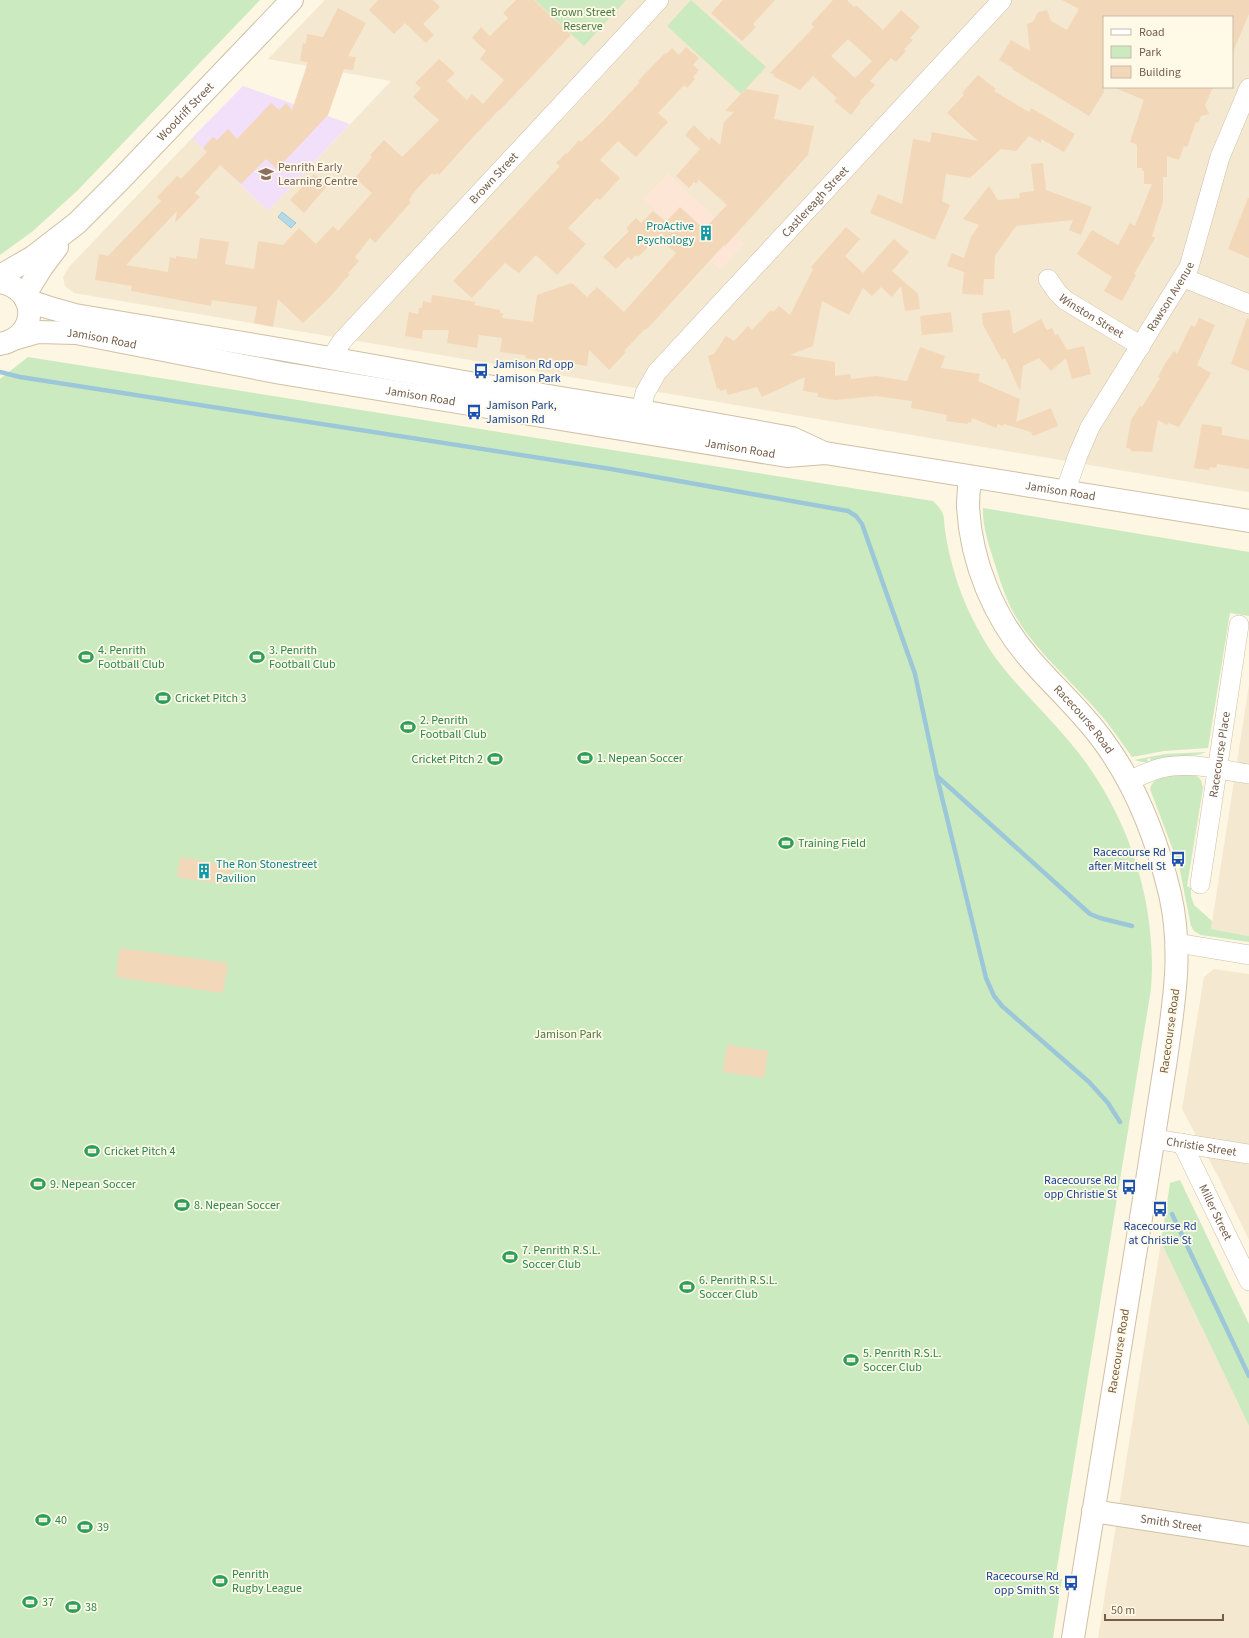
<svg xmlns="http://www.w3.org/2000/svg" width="1249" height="1638" font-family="'Source Sans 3',sans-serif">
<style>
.residential{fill:#f4e8d0;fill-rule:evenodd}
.commercial{fill:#fde6d5}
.education{fill:#f2dff9}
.green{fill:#cceac0}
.water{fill:#b6d9e6;stroke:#9cc7d8}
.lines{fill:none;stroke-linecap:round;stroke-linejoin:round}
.stream{stroke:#9cc7d8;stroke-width:4.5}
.building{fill:#f3d7b9;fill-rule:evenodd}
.street-casing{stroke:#cebea8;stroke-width:20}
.secondary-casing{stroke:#d1bfa6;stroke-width:24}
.street{stroke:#fff;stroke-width:19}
.secondary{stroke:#fff;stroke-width:22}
.labels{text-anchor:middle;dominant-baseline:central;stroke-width:3.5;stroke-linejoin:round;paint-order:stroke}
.park-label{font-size:12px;fill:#4a7b40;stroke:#fff9e8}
.street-label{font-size:12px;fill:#755d48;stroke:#fff9e8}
.education-label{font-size:12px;fill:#785e54;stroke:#fff9e8;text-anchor:start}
.culture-label{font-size:12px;fill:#0d838f;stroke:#fff9e8;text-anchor:end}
.transit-label{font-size:12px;fill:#164399;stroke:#fff9e8;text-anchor:end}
.leisure-label{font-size:12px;fill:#27864d;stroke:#fff9e8;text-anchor:start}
</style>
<rect width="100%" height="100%" fill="#fdf6e2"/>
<g class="residential">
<path d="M325 0H1249V492L74 293 65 286 63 277 69 267 192 138 268 211 391 81 268 59ZM1104 17H1232V87H1104Z"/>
<polygon points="1249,685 1249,936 1211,929"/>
<polygon points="1214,969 1249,974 1249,1240 1219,1178 1182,1109 1204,977"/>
<polygon points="1161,1242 1249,1426 1249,1638 1098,1638"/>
</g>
<polygon class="commercial" points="668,173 744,244 720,271 643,199"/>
<polygon class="education" points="243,86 350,124 268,211 192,138"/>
<g class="green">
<polygon points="0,0 260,0 78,190 33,231 0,255"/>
<polygon points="535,0 626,0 584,46"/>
<polygon points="691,0 766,67 741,94 667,26"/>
<path d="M28 357 933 501C936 504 940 508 942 512 945 517 944 525 945 530 947 544 950 558 954 571 960 593 969 613 980 633 1002 674 1038 704 1068 740 1126 807 1158 900 1151 989L1055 1580 1062 1579 1053 1638H0V379Z"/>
<path d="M983 508 1249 552V616L1230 613 1208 748 1164 751 1132 757C1123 745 1115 732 1105 720 1075 683 1032 650 1010 606 1003 591 998 574 993 558 988 542 982 524 983 508Z"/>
<polygon points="1206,752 1198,755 1173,757 1151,761 1150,758 1147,759 1148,762 1142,762 1134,760 1165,754"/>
<path d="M1195 774 1201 780 1203 788 1187 886 1191 888V896L1194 905 1212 921 1211 929 1249 936V942L1201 935 1194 931 1191 926 1179 866 1150 789C1156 770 1180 775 1195 774Z"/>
<polygon points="1180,1180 1249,1324 1249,1426 1161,1242 1170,1183"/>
</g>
<polygon class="water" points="282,212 296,223 291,228 278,217"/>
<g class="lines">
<g class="stream">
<polyline points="0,372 20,377 611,469 848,511 856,516 862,524 915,674 937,777 986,978 994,996 1002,1006 1089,1082 1108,1103 1120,1122"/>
<polyline points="938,777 1090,914 1100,918 1132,926"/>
<polyline points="1172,1214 1249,1376"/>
</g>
</g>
<g class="building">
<polygon points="378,0 433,0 440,7 423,24 434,35 426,43 405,23 394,34 369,10"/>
<polygon points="516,0 534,0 571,35 500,110 499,110 474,136 439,175 437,173 434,175 432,173 415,191 409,200 411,202 375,243 370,238 355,257 359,261 348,273 350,274 328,299 303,323 278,299 273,327 254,323 257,307 212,300 211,306 131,291 132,286 95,280 99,254 108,256 161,201 157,197 177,176 181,179 207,152 203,148 213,137 217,140 228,129 237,139 271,103 279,110 286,103 292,110 308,62 300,61 303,43 306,44 307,34 323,37 338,8 366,23 348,56 356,57 353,70 344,69 328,115 277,169 266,159 241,184 220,165 195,193 200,197 175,223 177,211 126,265 168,272 170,257 176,259 176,256 197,259 200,238 229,242 225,264 254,269 258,241 283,245 299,228 316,244 333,226 338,231 372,193 355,178 372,157 370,155 384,140 402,157 439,120 413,97 421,88 415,83 439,59 455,73 447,81 467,100 472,94 483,104 504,80 480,59 486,51 472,38 481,27 490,36 508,18 503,13"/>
<polygon points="723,0 775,0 753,24 756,27 742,41 711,13"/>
<path d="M833 0H847L854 7 856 5 883 30 901 10 920 27 910 38 913 40 904 49 906 51 896 62 891 58 870 81 875 85 860 101 861 102 851 115 834 101 837 98 813 76 800 90 773 76 775 75 770 73 814 27 811 24ZM848 39 872 61 855 78 831 56Z"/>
<polygon points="1062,0 1249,0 1249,14 1232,54 1232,17 1104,17 1104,92 1089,116 1012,69 1013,68 999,60 1011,40 1030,51 1027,24 1033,22 1038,12 1047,10 1051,21 1067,30 1079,9"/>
<polygon points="686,47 699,58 693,65 699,70 693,77 695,79 687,88 684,85 658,113 668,122 636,157 618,141 600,160 620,178 600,200 597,198 568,228 586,244 557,275 536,255 519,273 505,263 472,298 453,281 560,166 556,163 566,153 567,154 579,140 581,142 604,120 639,83 638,81 665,53 666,54 672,48 679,55"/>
<polygon points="978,75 996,89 994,91 1029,112 1031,108 1075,134 1064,152 1041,139 1041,143 1029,136 1016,151 1001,149 970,178 946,174 942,201 950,205 935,240 870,213 878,194 902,204 913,139 930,142 932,132 978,141 947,113 964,95 962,93"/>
<polygon points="1113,87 1213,87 1205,105 1209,114 1201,116 1198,123 1196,122 1187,147 1184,146 1179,160 1167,156 1167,177 1163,177 1163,202 1152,236 1155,238 1134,274 1136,275 1122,301 1104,291 1112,277 1077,254 1092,230 1118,245 1130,223 1135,226 1152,184 1144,184 1144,171 1142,171 1142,168 1137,168 1137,145 1130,142 1144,100"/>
<polygon points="746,89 779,95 774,119 814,126 808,155 725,246 724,245 648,328 644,330 624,351 626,352 609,370 589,350 587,366 548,359 548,362 526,358 525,355 500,352 502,338 479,335 477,348 447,343 449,330 423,330 422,339 405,336 409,312 418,314 419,308 422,308 423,301 431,303 432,295 476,302 474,305 500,310 500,313 503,313 502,318 533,322 537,295 572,283 587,297 597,287 624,312 676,253 658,237 638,257 636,255 631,260 628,257 616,269 603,257 629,231 626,228 636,218 641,223 653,211 666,222 680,207 704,229 727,205 699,180 696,184 694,182 689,188 676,176 700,149 685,135 694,125 709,140 711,137 720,145 724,122 734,112 725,111"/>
<polygon points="1043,163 1046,190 1092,207 1081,235 1069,230 1073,220 1016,226 995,256 994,279 984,279 983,295 962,294 964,272 947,266 952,253 964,258 971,237 979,225 963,219 989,186 998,200 1020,198 1019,193 1034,191 1031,164"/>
<polygon points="314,174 327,186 304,213 290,200"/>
<polygon points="1248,198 1249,198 1249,258 1228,249"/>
<polygon points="846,227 860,239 845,256 863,273 894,239 909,252 892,271 918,294 920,309 905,311 901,286 892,297 881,287 872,296 863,288 849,315 822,301 813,346 790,355 835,362 835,376 850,374 851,379 876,376 907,381 920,347 945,356 941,368 980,374 978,381 1020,399 1016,422 1051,408 1058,426 1033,436 1031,432 1004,424 1003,426 998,424 996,428 972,418 971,423 968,422 968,424 946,421 947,415 911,408 912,401 876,396 835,400 817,397 818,393 803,391 805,377 762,397 757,387 728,395 726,389 720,391 719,388 717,389 708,356 714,354 726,336 734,341 748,326 752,330 771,310 773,312 779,306 790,315 813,269 811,267"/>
<polygon points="1010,310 1013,334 1041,319 1047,330 1052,328 1055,335 1058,334 1067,350 1084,346 1091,374 1072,379 1066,358 1051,371 1039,358 1023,366 1020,391 1005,358 1002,360 983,325 982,313"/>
<polygon points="951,312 953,332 922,335 920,316"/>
<polygon points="1199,318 1215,325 1197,365 1211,373 1179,427 1168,423 1167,425 1158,420 1152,452 1131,451 1131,449 1126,448 1131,420 1140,406 1142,407 1160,378 1158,377 1166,362 1174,351 1177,354 1191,325 1195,327"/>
<polygon points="1247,318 1249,319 1249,371 1231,364"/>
<polygon points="1202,424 1222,427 1222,435 1249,440 1249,469 1217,464 1216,468 1210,467 1209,470 1194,468"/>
<polygon points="180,857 232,866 228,885 177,877"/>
<polygon points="120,948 228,963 223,993 116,977"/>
<polygon points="727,1045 768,1051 764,1078 723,1072"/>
</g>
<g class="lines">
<g class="street-casing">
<g id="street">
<polyline points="1184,278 1249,304"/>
<path id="s1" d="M1048 279 1057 292 1065 300 1141 346"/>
<path id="s2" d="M331 358 342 341 659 0"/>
<path id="s3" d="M641 411 645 393 657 372 1002 0"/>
<path id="s4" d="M1065 492 1078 455 1090 427 1189 267 1220 157 1249 88"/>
<path d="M1129 781C1139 776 1150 771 1161 768 1190 761 1220 770 1249 774"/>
<path id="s5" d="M1200 884 1239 625"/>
<polyline points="1177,943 1249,955"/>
<path id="s6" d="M1154 1139 1249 1154"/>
<path id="s7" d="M1182 1143 1249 1281"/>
</g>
</g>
<g class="secondary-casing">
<g id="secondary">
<path id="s8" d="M0 276 33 257 77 223 121 179 292 0"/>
<path d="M0 282C39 289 39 337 0 344"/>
<polyline points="24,296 42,267 57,247"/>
<polyline points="26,300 47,307 75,315 285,350 481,385 641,411 792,438 822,452"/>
<path id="s9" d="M17 338 38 332 76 333 281 373 787 456 825 453 1249 521"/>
<path id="s10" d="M970 477C969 487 968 497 968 507 971 562 994 618 1030 659 1054 687 1082 711 1104 742 1137 787 1157 840 1170 894 1183 951 1174 1002 1166 1059 1159 1104 1152 1148 1145 1193 1121 1341 1097 1490 1073 1638"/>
<path id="s11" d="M1093 1511 1249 1535"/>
</g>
</g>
<use href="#street" class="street"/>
<use href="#secondary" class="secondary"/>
</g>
<defs>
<g id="school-bare" transform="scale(1.2)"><path d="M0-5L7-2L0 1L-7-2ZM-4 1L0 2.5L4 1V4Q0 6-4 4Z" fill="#8d6e63" stroke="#fff9e8" stroke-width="2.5" paint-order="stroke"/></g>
<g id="building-bare" transform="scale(1.2)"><path d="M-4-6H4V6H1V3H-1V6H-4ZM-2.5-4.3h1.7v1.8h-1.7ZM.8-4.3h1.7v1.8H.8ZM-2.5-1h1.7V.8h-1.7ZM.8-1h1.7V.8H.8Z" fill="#0f9aa8" stroke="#fff9e8" stroke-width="2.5" paint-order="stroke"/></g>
<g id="bus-bare" transform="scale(1.2)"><path d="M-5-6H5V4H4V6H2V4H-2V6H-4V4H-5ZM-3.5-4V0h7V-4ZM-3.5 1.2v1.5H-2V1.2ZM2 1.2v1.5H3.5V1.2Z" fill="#1a4fb4" stroke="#fff9e8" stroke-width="2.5" paint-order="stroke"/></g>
<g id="stadium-bare" transform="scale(1.2)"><path d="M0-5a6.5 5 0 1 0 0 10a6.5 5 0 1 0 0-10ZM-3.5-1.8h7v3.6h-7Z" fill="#2e9e5b" stroke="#fff9e8" stroke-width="2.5" paint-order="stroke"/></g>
</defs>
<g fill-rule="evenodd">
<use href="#school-bare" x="266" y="174"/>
<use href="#building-bare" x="706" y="233"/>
<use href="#bus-bare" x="481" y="371"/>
<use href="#bus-bare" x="474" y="412"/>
<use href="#stadium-bare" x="86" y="657"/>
<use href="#stadium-bare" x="257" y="657"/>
<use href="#stadium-bare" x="163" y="698"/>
<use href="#stadium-bare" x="408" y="727"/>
<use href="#stadium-bare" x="585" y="758"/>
<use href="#stadium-bare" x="495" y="759"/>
<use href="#stadium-bare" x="786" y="843"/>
<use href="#bus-bare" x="1178" y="859"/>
<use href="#building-bare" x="204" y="871"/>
<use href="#stadium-bare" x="92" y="1151"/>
<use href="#stadium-bare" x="38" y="1184"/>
<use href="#bus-bare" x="1129" y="1187"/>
<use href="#stadium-bare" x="182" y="1205"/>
<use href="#bus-bare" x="1160" y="1209"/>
<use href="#stadium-bare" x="510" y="1257"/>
<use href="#stadium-bare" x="687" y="1287"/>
<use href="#stadium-bare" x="851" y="1360"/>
<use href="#stadium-bare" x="43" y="1520"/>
<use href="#stadium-bare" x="85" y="1527"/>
<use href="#stadium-bare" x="220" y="1581"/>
<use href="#bus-bare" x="1071" y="1583"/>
<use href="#stadium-bare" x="30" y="1602"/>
<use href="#stadium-bare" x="73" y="1607"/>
</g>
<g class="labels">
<g class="park-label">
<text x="583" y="12">Brown Street<tspan x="583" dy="14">Reserve</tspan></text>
<text x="568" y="1034">Jamison Park</text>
</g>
<g class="street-label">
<text stroke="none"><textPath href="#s8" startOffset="249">Woodriff Street</textPath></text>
<text stroke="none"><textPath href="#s2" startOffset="243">Brown Street</textPath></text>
<text stroke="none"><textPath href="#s3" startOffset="275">Castlereagh Street</textPath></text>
<text stroke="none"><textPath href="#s4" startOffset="223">Rawson Avenue</textPath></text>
<text stroke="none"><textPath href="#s1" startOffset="58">Winston Street</textPath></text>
<text stroke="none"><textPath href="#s9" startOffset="86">Jamison Road</textPath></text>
<text stroke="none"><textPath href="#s9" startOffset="410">Jamison Road</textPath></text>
<text stroke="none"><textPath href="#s9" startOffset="734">Jamison Road</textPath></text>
<text stroke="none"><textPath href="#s9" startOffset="1058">Jamison Road</textPath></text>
<text stroke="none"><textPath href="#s10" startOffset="278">Racecourse Road</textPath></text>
<text stroke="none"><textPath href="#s5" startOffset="131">Racecourse Place</textPath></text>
<text transform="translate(1170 1031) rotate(-82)">Racecourse Road</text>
<text stroke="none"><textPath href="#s6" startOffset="48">Christie Street</textPath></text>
<text stroke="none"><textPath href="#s7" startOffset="77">Miller Street</textPath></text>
<text transform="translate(1119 1351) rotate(-81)">Racecourse Road</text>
<text stroke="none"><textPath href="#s11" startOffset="79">Smith Street</textPath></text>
</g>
<g class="education-label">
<text x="278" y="167">Penrith Early<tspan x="278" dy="14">Learning Centre</tspan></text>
</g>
<g class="culture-label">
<text x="694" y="226">ProActive<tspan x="694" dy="14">Psychology</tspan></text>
<text x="216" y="864" text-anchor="start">The Ron Stonestreet<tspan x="216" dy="14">Pavilion</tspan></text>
</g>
<g class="transit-label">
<text x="493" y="364" text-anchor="start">Jamison Rd opp<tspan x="493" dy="14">Jamison Park</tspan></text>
<text x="486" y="405" text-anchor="start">Jamison Park,<tspan x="486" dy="14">Jamison Rd</tspan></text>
<text x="1166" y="852">Racecourse Rd<tspan x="1166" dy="14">after Mitchell St</tspan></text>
<text x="1117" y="1180">Racecourse Rd<tspan x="1117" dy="14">opp Christie St</tspan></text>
<text x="1160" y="1226" text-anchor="middle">Racecourse Rd<tspan x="1160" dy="14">at Christie St</tspan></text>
<text x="1059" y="1576">Racecourse Rd<tspan x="1059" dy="14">opp Smith St</tspan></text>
</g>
<g class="leisure-label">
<text x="98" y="650">4. Penrith<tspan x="98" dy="14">Football Club</tspan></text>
<text x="269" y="650">3. Penrith<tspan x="269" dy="14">Football Club</tspan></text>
<text x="175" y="698">Cricket Pitch 3</text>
<text x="420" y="720">2. Penrith<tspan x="420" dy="14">Football Club</tspan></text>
<text x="597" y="758">1. Nepean Soccer</text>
<text x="483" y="759" text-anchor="end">Cricket Pitch 2</text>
<text x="798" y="843">Training Field</text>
<text x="104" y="1151">Cricket Pitch 4</text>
<text x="50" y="1184">9. Nepean Soccer</text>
<text x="194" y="1205">8. Nepean Soccer</text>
<text x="522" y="1250">7. Penrith R.S.L.<tspan x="522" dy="14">Soccer Club</tspan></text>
<text x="699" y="1280">6. Penrith R.S.L.<tspan x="699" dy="14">Soccer Club</tspan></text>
<text x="863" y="1353">5. Penrith R.S.L.<tspan x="863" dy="14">Soccer Club</tspan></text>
<text x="55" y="1520">40</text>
<text x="97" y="1527">39</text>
<text x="232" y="1574">Penrith<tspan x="232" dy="14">Rugby League</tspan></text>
<text x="42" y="1602">37</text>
<text x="85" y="1607">38</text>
</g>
</g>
<rect x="1103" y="16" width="130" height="72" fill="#fff9e8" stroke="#c8bba8"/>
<rect x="1111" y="29" width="20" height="6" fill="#ffffff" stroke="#c8bba8"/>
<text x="1139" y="36" font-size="12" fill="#755d48">Road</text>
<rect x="1111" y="46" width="20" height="12" fill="#cceac0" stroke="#c8bba8"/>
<text x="1139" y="56" font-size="12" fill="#755d48">Park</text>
<rect x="1111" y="66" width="20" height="12" fill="#f3d7b9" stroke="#c8bba8"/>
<text x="1139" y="76" font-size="12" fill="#755d48">Building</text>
<path d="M1105 1614v6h118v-6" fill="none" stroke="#755d48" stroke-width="2"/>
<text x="1111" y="1614" font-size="12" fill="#755d48" stroke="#fff9e8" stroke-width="3" paint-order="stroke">50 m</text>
</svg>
